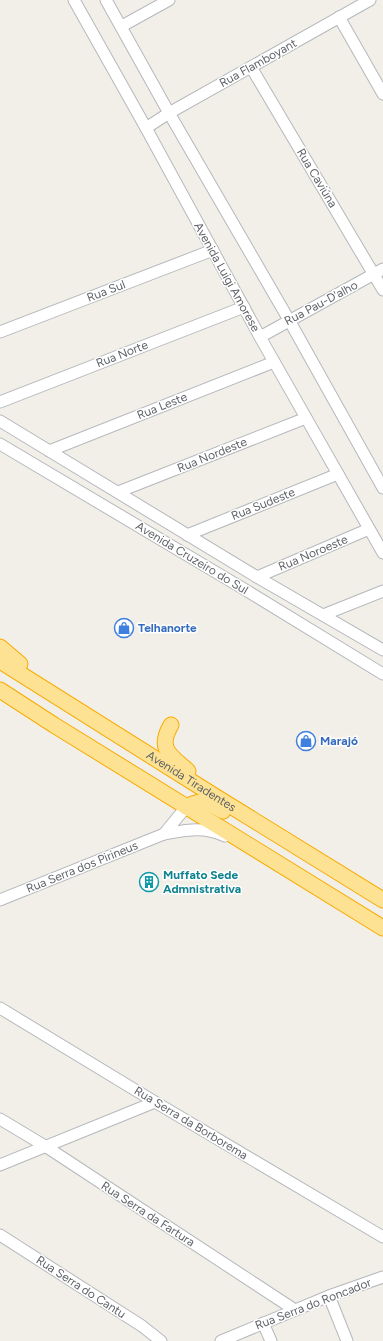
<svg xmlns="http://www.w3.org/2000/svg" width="383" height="1341" font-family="Figtree,sans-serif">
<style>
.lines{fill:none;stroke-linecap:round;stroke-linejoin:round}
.minor-casing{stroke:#b5b8bc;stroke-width:13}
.highway-casing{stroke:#f9ab00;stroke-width:17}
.minor{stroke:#fff;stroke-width:11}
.highway{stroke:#fde293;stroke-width:15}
.labels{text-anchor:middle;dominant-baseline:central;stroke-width:3;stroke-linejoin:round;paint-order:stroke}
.street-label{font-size:12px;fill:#5f6368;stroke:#fff}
.shop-label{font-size:12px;font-weight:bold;fill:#366cbe;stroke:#fff;text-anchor:start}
.culture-label{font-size:12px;font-weight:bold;fill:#0d838f;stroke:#fff;text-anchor:start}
</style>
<rect width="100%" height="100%" fill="#f1efe8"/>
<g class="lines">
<g class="minor-casing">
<g id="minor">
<polyline points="74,0 146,128 260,337 383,553"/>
<polyline points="106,0 169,113 289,320 383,488"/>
<polyline points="339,17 383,94"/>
<polyline points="122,26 169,0"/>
<polyline points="251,67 383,290"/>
<polyline points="146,128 169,113 370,0"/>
<polyline points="0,332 213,250"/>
<polyline points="260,337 383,269"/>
<polyline points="0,402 244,307"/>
<polyline points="0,421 257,577 383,650"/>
<polyline points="0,444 244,589 383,674"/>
<polyline points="49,451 274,362"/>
<polyline points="118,492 306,418"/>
<polyline points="187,535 338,474"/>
<polyline points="257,577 369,529"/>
<polyline points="323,615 383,591"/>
<polyline points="164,834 186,807"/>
<path d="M0 900 164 834C187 830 203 826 225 836"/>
<polyline points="0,1008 155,1102 383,1237"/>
<polyline points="0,1119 45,1146 295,1310"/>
<polyline points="0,1165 155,1102"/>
<polyline points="0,1235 142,1326 161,1341"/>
<polyline points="329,1296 347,1341"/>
<polyline points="263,1323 271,1341"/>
<polyline points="221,1341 329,1296 383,1277"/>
</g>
</g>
<g class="highway-casing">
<g id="highway">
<polyline points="0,647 20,664"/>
<path id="s1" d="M0 661 221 800 383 900"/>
<polyline points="0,690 54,725 383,928"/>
<path d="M171 725C157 749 170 755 188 771"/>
<path d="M186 807C202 798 208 803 223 811"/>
</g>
</g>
<use href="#minor" class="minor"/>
<use href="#highway" class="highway"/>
</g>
<defs>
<g id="shop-ring" transform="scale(1)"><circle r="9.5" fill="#fff" stroke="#3f7fe0" stroke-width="1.5"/><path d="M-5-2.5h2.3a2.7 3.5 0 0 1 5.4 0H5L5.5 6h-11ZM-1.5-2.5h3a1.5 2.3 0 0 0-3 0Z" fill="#3f7fe0"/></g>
<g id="building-ring" transform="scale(1)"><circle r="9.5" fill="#fff" stroke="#0f9aa8" stroke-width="1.5"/><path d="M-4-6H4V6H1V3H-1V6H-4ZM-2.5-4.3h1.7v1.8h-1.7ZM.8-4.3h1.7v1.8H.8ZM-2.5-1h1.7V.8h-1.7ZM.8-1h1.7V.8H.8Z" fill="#0f9aa8"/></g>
</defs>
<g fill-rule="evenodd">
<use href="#shop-ring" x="124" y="628"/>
<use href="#shop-ring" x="306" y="741"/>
<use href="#building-ring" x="149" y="882"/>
</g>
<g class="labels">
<g class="street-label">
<text transform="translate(258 63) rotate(-29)">Rua Flamboyant</text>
<text transform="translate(317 178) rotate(59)">Rua Caviúna</text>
<text transform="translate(227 277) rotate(61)">Avenida Luigi Amorese</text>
<text transform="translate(106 291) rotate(-21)">Rua Sul</text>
<text transform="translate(321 303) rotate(-28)">Rua Pau-D'alho</text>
<text transform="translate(122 354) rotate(-21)">Rua Norte</text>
<text transform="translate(162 406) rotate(-22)">Rua Leste</text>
<text transform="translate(212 455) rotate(-22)">Rua Nordeste</text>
<text transform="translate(263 504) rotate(-22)">Rua Sudeste</text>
<text transform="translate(313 553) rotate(-23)">Rua Noroeste</text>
<text transform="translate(192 558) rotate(31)">Avenida Cruzeiro do Sul</text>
<text stroke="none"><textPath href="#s1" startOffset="226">Avenida Tiradentes</textPath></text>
<text transform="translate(82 867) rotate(-22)">Rua Serra dos Pirineus</text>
<text transform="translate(191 1123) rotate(31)">Rua Serra da Borborema</text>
<text transform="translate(148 1214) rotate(33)">Rua Serra da Fartura</text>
<text transform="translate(81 1287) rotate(33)">Rua Serra do Cantu</text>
<text transform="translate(313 1304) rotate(-21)">Rua Serra do Roncador</text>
</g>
<g class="shop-label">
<text x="138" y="628">Telhanorte</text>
<text x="320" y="741">Marajó</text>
</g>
<g class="culture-label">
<text x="163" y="875">Muffato Sede<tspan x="163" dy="14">Admnistrativa</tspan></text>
</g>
</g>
</svg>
